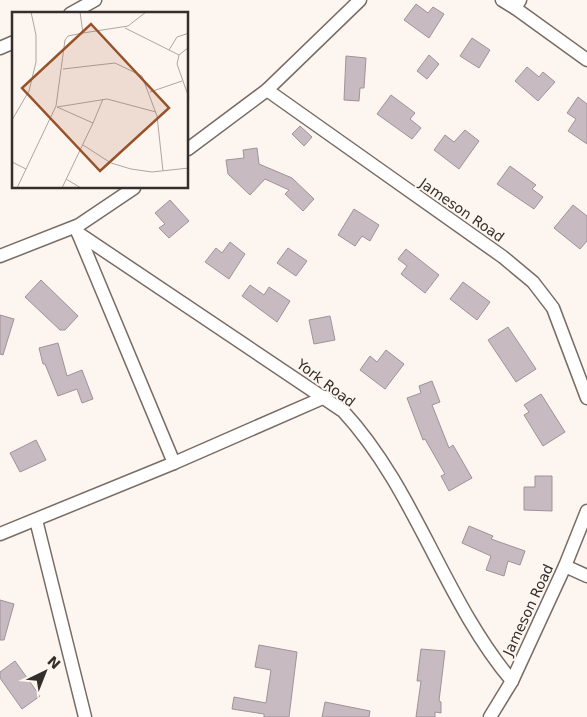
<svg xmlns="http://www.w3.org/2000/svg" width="587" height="717" font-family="'DejaVu Sans',sans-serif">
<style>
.building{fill:#c8bac1;stroke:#a09299}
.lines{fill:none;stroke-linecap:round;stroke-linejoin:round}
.minor-casing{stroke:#786c64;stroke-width:15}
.minor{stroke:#fff;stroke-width:12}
.labels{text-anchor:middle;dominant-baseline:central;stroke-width:4;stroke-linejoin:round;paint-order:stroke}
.street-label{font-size:14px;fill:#342f2b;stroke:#fdf5f0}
.inset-road{fill:none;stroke:#ada6a1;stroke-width:1}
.view{fill:#985229;fill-opacity:0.15;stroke:#985229;stroke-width:2.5}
.inset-edge{fill:none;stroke:#342f2b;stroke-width:2.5}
</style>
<rect width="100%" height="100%" fill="#fdf5f0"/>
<g class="building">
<polygon points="416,4 428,13 433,7 444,14 429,38 404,20"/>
<polygon points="472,38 490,50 479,68 460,56"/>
<polygon points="429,55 439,64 427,79 417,71"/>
<polygon points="346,56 366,58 364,88 360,88 359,101 344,100"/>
<polygon points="527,67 539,77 543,72 555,82 538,101 515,81"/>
<polygon points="391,95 415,113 410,119 421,128 412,139 377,114"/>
<polygon points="578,97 587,104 587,144 568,131 576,119 567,113"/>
<polygon points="300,126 312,137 304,146 292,134"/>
<polygon points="465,130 479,141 459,169 434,150 445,135 454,142"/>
<polygon points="257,148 259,164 292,178 314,199 303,211 285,194 289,190 265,179 250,195 228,174 226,160 244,158 243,150"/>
<polygon points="510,166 536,185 532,189 543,197 534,209 497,184"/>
<polygon points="170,200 189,221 169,238 159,228 165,224 155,213"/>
<polygon points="573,205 587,216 587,241 580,249 554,228"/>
<polygon points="354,209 379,225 370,241 362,236 355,246 338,235"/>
<polygon points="230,242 245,254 229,279 205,262 216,248 222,253"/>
<polygon points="288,248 307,261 296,276 277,263"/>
<polygon points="406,249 439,275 425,293 401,274 407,266 398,259"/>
<polygon points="41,280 78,316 65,330 60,330 25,297"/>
<polygon points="463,282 490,302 477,320 450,299"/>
<polygon points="250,285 264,295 269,287 290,301 277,322 242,296"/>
<polygon points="0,315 14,319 3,355 0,354"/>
<polygon points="330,316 335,340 314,344 309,320"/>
<polygon points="508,327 536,369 516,382 488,340"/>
<polygon points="58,343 67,376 82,370 93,399 82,403 77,389 58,396 45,364 43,364 39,348"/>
<polygon points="386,350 404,364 385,389 360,370 370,356 377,362"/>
<polygon points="432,381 440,402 432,405 449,448 453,445 472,478 449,491 441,476 445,474 425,439 423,440 407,398 421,393 419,386"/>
<polygon points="541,394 565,432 543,446 524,415 529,412 524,405"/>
<polygon points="36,440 46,460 20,472 10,453"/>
<polygon points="535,476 552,476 552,511 524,510 524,487 535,487"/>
<polygon points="469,526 493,536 491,539 525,551 520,565 508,561 504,576 486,570 491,556 462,543"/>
<polygon points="0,600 14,604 4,640 0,640"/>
<polygon points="259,645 297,652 289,717 264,717 264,714 232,709 234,697 266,703 271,670 255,667"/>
<polygon points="421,649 445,651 439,701 441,702 441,713 435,712 435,717 416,717 421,681 417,681"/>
<polygon points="15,661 40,696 22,709 0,678 0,672"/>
<polygon points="325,702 370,711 369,717 322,717"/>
</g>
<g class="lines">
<g class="minor-casing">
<g id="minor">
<polyline points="502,0 515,8"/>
<polyline points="520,0 515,8 587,60"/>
<polyline points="70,14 95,0"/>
<polyline points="0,48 14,42"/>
<polyline points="267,90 503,257 533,282 553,308 587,398"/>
<polyline points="188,149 267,90 360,0"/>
<path d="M78 233 343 411C416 490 443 599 512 681"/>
<polyline points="78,233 174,463 325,397"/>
<polyline points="0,256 79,225 134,188"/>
<polyline points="36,520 85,717"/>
<polyline points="0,534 174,463"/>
<polyline points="565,566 587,576"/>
<polyline points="490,717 512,681 565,566 587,511"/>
</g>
</g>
<use href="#minor" class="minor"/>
</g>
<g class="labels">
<g class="street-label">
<text transform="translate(462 210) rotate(35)">Jameson Road</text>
<text transform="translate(326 383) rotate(37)">York Road</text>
<text transform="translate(528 610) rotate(-65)">Jameson Road</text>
</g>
</g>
<g transform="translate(12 12)">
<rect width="176" height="176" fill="#fdf5f0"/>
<path class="inset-road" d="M68 0 71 21 116 14 134 0M113 16 167 43 177 35M157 38 165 25 177 21M167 43 165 52 177 86M51 57 103 51 130 64 145 104 151 159M138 80 170 69M45 95 95 87 144 100M45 95 81 111 91 87M0 108 17 79 24 50V23L19 0M71 133 99 151 119 157 140 160 177 156M0 150 14 157M54 167 69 176M5 176 44 94 53 28 56 24 71 21M50 176 81 111"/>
<path class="view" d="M79 12 157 96 88 159 10 76Z"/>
<rect width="176" height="176" class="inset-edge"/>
</g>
<g transform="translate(45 672) rotate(43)" stroke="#fdf5f0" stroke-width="4" paint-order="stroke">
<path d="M0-4L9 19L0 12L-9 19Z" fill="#342f2b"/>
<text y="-8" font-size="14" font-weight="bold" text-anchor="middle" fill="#342f2b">N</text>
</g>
</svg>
